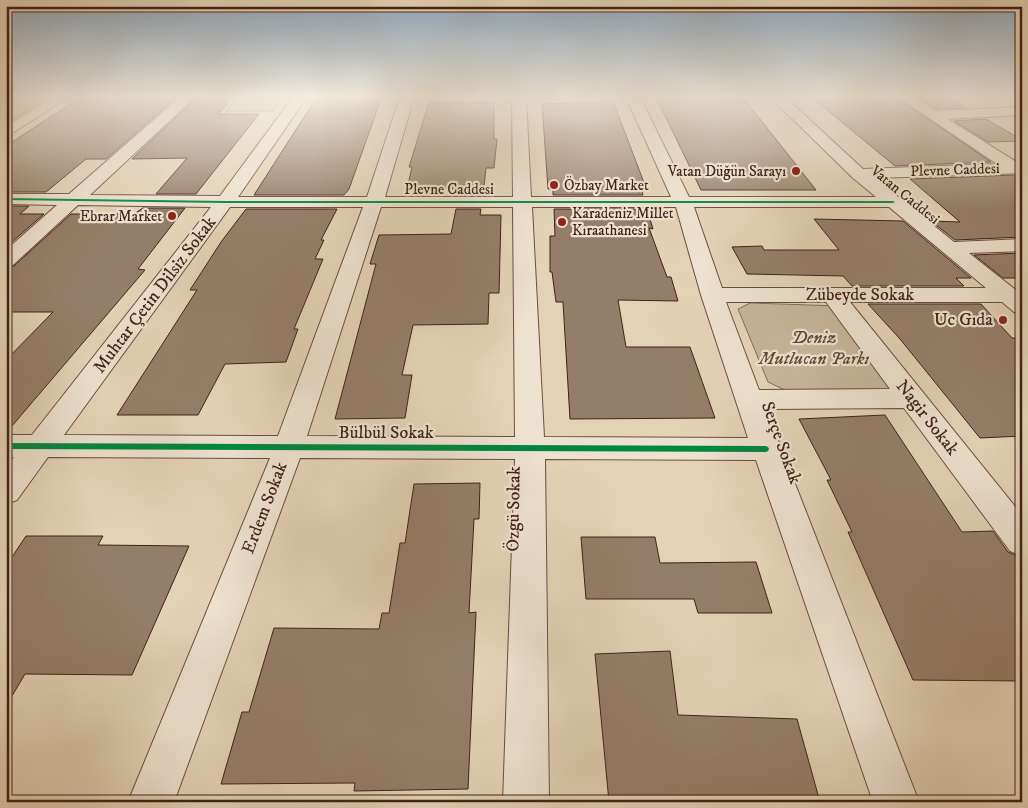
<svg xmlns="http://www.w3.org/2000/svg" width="1028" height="808" font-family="'IM FELL DW Pica',serif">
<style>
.green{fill:#c7b59a;stroke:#846c58}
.building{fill:#957e69;stroke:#412216}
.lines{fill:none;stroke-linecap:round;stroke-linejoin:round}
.minor-casing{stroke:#6a4e3e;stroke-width:2}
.minor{fill:#ede2cf;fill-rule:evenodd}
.cycleway-casing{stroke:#ede2cf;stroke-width:3}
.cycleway{fill:#00873e;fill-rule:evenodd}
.poi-dot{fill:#8f2418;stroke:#ede2cf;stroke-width:2}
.labels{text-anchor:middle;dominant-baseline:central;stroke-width:4.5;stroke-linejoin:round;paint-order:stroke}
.far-street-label{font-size:15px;fill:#412216;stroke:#ede2cf}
.far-poi-label{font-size:15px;fill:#412216;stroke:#ede2cf;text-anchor:end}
.street-label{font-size:18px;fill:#412216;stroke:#ede2cf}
.poi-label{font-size:18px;fill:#412216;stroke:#ede2cf;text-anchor:end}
.park-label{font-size:18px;font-style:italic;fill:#624737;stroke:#ede2cf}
</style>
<rect width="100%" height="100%" fill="#e3d3b5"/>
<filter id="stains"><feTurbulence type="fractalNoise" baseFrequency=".004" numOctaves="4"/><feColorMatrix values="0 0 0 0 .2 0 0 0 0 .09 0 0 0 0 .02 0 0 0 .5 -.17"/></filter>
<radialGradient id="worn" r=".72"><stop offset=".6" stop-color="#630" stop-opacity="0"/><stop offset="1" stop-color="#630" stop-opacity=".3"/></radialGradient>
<g class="green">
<polygon points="6,97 46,97 10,121 6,120"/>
<polygon points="238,97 285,97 273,111 226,111"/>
<polygon points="750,303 839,306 896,391 785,390 768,382 738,309"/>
</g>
<g class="building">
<polygon points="81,97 177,97 106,159 86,159 46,192 6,192 6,146"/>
<polygon points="197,97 230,97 224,104 228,104 218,114 259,114 196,194 156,194 187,158 132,159"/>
<polygon points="317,97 381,99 349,189 344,195 254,195"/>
<polygon points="656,97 741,97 745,100 816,190 701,190"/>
<polygon points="877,97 896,97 991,162 895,166 815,100"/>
<polygon points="917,97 949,97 967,108 936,109"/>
<polygon points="613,101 646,188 641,188 643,195 553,195 553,189 548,189 542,104"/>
<polygon points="429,102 494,102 494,139 497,139 494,168 486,168 483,195 458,195 459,189 407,189 412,167 409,167"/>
<polygon points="986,119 1022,140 1022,141 988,142 954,121"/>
<polygon points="1014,175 1022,180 1022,237 955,240 931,221 960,222 910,179"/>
<polygon points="6,206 29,206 20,214 44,214 6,247"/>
<polygon points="143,208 185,208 138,269 145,270 6,433 6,360 53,312 6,312 6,269 14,266 71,214 134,214"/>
<polygon points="246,209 337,209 321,240 324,240 315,259 323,259 294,329 298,329 286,362 225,364 198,415 117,415 197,290 190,290 221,242"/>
<polygon points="456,209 481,209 480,215 501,215 499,293 489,293 488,324 413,325 402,375 412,375 405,418 335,419 376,264 370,264 379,235 451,234"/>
<polygon points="554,209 647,209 653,229 649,228 667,277 671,277 678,301 618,300 626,347 690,347 715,418 570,419 563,302 556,302 552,272 550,272 550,236 555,236"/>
<polygon points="814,219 903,221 971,278 956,278 964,286 852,286 843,276 747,274 732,247 762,246 764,250 839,250"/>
<polygon points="1022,253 1022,278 1003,278 974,255"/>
<polygon points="868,304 981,304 1012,338 1022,338 1022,436 980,438 900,339"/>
<polygon points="885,415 962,532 993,531 1008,552 1022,558 1022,681 913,680 848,532 852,532 827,480 831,480 799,419"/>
<polygon points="480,483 479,519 474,519 469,613 476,612 468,789 354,791 355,783 221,784 242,712 249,712 274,628 379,629 382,613 389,613 400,543 405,543 414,484"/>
<polygon points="26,536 103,536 98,545 189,546 132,675 25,674 6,706 6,566"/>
<polygon points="581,537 655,537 660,563 756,562 772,613 698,613 694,599 586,599"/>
<polygon points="670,651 678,715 797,719 820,802 688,798 689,802 609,802 595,654"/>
</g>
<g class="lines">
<g class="minor-casing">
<g id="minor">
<polygon points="53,97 69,97 6,137 6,126"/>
<path d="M180 97H195L90 195 220 196 293 97H307L238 197H367L400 97H414L385 197H513L512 97H526L531 197H671L626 97H640L689 197H876L853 178 770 97H785L863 169 997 164 898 97H914L935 111 1022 107V115L948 119 1018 163H1022V173L875 178 954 242 1022 239V251L969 253 1022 295V314L1014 312 1002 302H850L1022 515V556L1010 551 904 408 766 409 919 802H873L756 460 545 459 549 802H503L515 459 300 458 174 802H128L270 458 48 457 17 500 6 504V468L14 457H6V435H32L211 207 78 205 13 265 6 267V250L57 205 6 204V194H69ZM230 207H363L278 436 64 435ZM381 207H513L515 437 307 436ZM532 207H676L701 295 748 438 544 437ZM694 207H889L986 288H722ZM726 302H826L890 389 759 390Z"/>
</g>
</g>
<use href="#minor" class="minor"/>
<g class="cycleway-casing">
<g id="cycleway">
<polygon points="6,198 225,201 893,201 895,202 893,203 225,203 6,200"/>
<polygon points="6,443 766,446 768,447 769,449 768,451 766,452 6,449"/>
</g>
</g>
<use href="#cycleway" class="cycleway"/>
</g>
<linearGradient id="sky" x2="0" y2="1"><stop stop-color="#90a8be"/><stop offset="0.46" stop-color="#f2ebde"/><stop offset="1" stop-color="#f2ebde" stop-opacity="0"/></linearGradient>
<rect width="1028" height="210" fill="url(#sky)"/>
<g class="poi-dot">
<circle cx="796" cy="171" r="5"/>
<circle cx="554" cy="185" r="5"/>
<circle cx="172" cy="216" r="5"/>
<circle cx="562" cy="222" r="5"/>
<circle cx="1003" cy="320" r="5"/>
</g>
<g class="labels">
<g class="far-street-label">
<text transform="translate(955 170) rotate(-2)">Plevne Caddesi</text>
<text x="449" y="189">Plevne Caddesi</text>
<text transform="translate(905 195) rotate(39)">Vatan Caddesi</text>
</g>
<g class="far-poi-label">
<text x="786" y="171">Vatan Düğün Sarayı</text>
<text x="564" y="185" text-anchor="start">Özbay Market</text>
<text x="572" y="213" text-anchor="start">Karadeniz Millet<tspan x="572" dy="17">Kıraathanesi</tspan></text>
<text x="162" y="216">Ebrar Market</text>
</g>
<g class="street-label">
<text transform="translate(155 295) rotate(-53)">Muhtar Çetin Dilsiz Sokak</text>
<text x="860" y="295">Zübeyde Sokak</text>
<text transform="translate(927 418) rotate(52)">Nagir Sokak</text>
<text x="386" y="433">Bülbül Sokak</text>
<text transform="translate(781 443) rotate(70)">Serçe Sokak</text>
<text transform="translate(265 508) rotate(-69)">Erdem Sokak</text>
<text transform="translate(514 509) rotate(-89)">Özgü Sokak</text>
</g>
<g class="poi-label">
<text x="993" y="320">Uc Gıda</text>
</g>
<g class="park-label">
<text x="814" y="338">Deniz<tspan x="814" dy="21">Mutlucan Parkı</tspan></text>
</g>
</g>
<rect width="1028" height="808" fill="none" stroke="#e3d3b5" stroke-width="25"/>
<rect x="8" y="8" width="1013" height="793" fill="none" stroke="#412216" stroke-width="2.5"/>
<rect x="12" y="12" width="1003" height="783" fill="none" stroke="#412216"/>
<rect width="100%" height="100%" filter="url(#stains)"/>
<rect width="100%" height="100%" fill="url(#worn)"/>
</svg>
